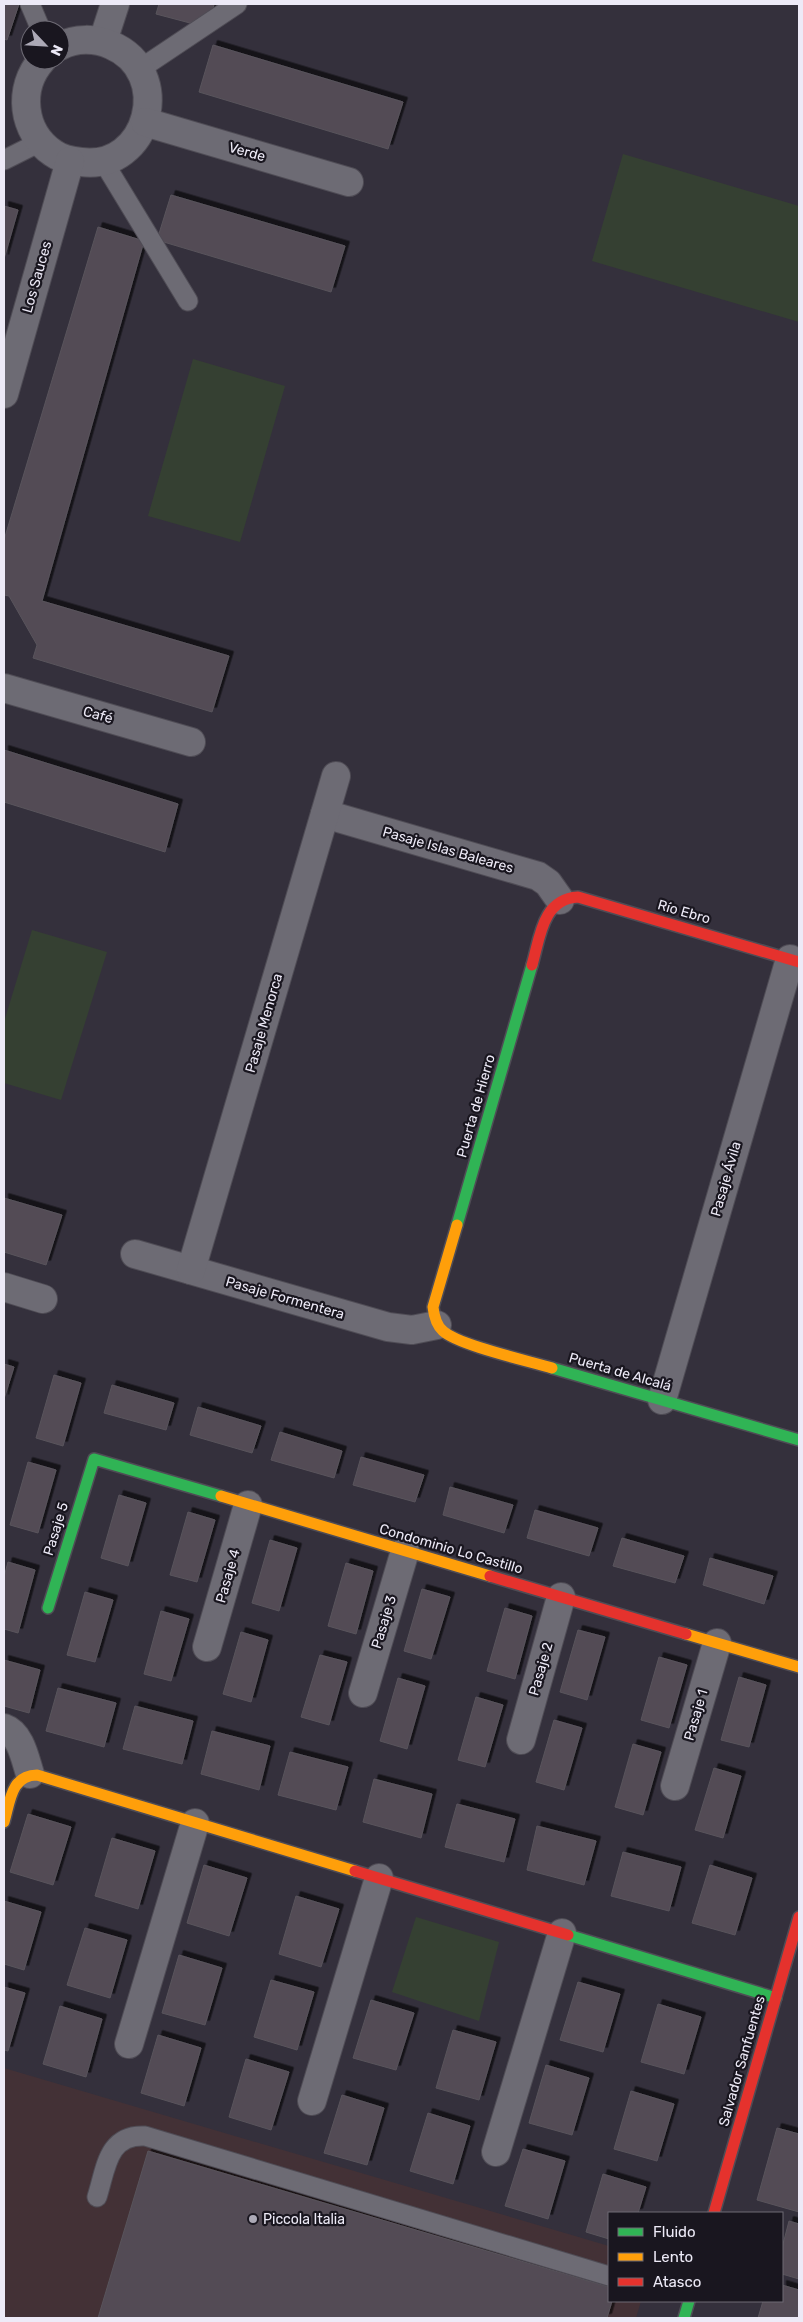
<svg xmlns="http://www.w3.org/2000/svg" width="803" height="2322" font-family="Rubik,sans-serif">
<style>
.commercial{fill:#433136}
.green{fill:#354032}
.building{fill:#524c55;stroke:#59545c;filter:url(#shadow)}
.lines{fill:none;stroke-linecap:round;stroke-linejoin:round}
.lane-casing{stroke:#4f4c55;stroke-width:21}
.street-casing{stroke:#4f4c55;stroke-width:30}
.fast-casing{stroke:#4f4c55;stroke-width:14}
.slow-casing{stroke:#4f4c55;stroke-width:14}
.jam-casing{stroke:#4f4c55;stroke-width:14}
.lane{stroke:#6d6b74;stroke-width:19}
.street{stroke:#6d6b74;stroke-width:28}
.fast{stroke:#30b455;stroke-width:11}
.slow{stroke:#ff9f0a;stroke-width:11}
.jam{stroke:#e5322d;stroke-width:11}
.poi-dot{fill:#aca9b6;stroke:#19161f;stroke-width:2}
.labels{text-anchor:middle;dominant-baseline:central;stroke-width:4.5;stroke-linejoin:round;paint-order:stroke}
.street-label{font-size:14px;fill:#edeaf7;stroke:#19161f}
.poi-label{font-size:14px;fill:#edeaf7;stroke:#19161f;text-anchor:start}
</style>
<defs>
<filter id="shadow"><feDropShadow dx="4.5" dy="-4.5" stdDeviation="0" flood-color="#0009"/></filter>
</defs>
<rect width="100%" height="100%" fill="#34303c"/>
<polygon class="commercial" points="4,2068 609,2246 609,2301 641,2301 636,2318 4,2318"/>
<g class="green">
<polygon points="623,154 799,206 799,322 592,261"/>
<polygon points="193,359 285,386 240,542 148,516"/>
<polygon points="32,930 107,952 61,1100 4,1083 4,1022"/>
<polygon points="416,1917 499,1942 479,2021 392,1992"/>
</g>
<g class="building">
<polygon points="4,4 19,4 7,40 4,39"/>
<polygon points="159,4 214,4 213,9 190,23 156,14"/>
<polygon points="213,45 403,102 388,149 199,92"/>
<polygon points="171,195 345,246 331,292 157,240"/>
<polygon points="4,206 18,210 4,259"/>
<polygon points="98,227 144,241 42,601 229,656 212,712 33,658 37,645 9,596 4,595 4,540"/>
<polygon points="4,750 178,804 165,852 4,802"/>
<polygon points="4,1198 62,1215 46,1265 4,1252"/>
<polygon points="4,1364 14,1367 4,1399"/>
<polygon points="54,1375 81,1383 63,1446 36,1438"/>
<polygon points="112,1385 174,1403 166,1430 104,1413"/>
<polygon points="198,1407 261,1426 252,1453 190,1435"/>
<polygon points="280,1432 342,1451 334,1478 271,1460"/>
<polygon points="361,1457 424,1475 415,1502 353,1485"/>
<polygon points="28,1462 56,1470 38,1533 10,1525"/>
<polygon points="450,1487 513,1505 504,1533 443,1515"/>
<polygon points="119,1495 146,1503 128,1566 101,1558"/>
<polygon points="535,1510 598,1528 589,1556 527,1538"/>
<polygon points="188,1512 215,1520 197,1582 170,1575"/>
<polygon points="622,1538 684,1556 675,1583 613,1566"/>
<polygon points="270,1540 297,1548 279,1611 252,1603"/>
<polygon points="710,1558 773,1576 764,1604 703,1585"/>
<polygon points="8,1562 35,1570 18,1633 4,1629 4,1577"/>
<polygon points="346,1563 373,1571 356,1634 328,1626"/>
<polygon points="422,1589 450,1597 431,1659 404,1651"/>
<polygon points="85,1592 113,1600 95,1662 67,1655"/>
<polygon points="505,1608 532,1616 515,1679 487,1671"/>
<polygon points="161,1611 189,1619 171,1681 144,1674"/>
<polygon points="578,1630 605,1637 587,1700 560,1692"/>
<polygon points="241,1632 268,1640 251,1702 223,1694"/>
<polygon points="320,1655 347,1662 329,1725 301,1717"/>
<polygon points="659,1657 687,1665 669,1728 641,1720"/>
<polygon points="4,1660 40,1670 29,1713 4,1706"/>
<polygon points="739,1677 766,1685 749,1747 721,1740"/>
<polygon points="398,1678 425,1686 407,1749 380,1741"/>
<polygon points="58,1688 116,1703 104,1747 46,1731"/>
<polygon points="476,1697 503,1705 485,1767 458,1760"/>
<polygon points="135,1706 193,1721 182,1764 123,1749"/>
<polygon points="554,1720 582,1728 564,1790 536,1782"/>
<polygon points="212,1731 270,1746 259,1790 201,1774"/>
<polygon points="633,1744 661,1752 643,1815 615,1807"/>
<polygon points="290,1752 348,1767 336,1810 278,1795"/>
<polygon points="714,1768 741,1776 723,1838 695,1830"/>
<polygon points="374,1779 432,1794 421,1838 363,1822"/>
<polygon points="457,1804 515,1819 504,1862 445,1847"/>
<polygon points="28,1814 71,1827 53,1885 10,1872"/>
<polygon points="537,1826 596,1841 584,1885 527,1870"/>
<polygon points="112,1838 155,1851 138,1909 95,1896"/>
<polygon points="623,1852 681,1867 669,1911 611,1896"/>
<polygon points="204,1865 247,1878 229,1936 187,1923"/>
<polygon points="710,1865 752,1878 735,1935 692,1923"/>
<polygon points="296,1896 339,1909 321,1967 279,1954"/>
<polygon points="4,1901 41,1912 24,1970 4,1964"/>
<polygon points="85,1928 127,1940 110,1998 67,1985"/>
<polygon points="179,1955 222,1968 205,2025 162,2013"/>
<polygon points="271,1980 314,1992 297,2050 254,2037"/>
<polygon points="578,1982 620,1994 603,2052 560,2040"/>
<polygon points="4,1987 25,1993 8,2051 4,2050"/>
<polygon points="371,2000 414,2013 396,2070 353,2058"/>
<polygon points="658,2004 701,2017 684,2074 641,2062"/>
<polygon points="60,2006 102,2019 86,2077 43,2064"/>
<polygon points="453,2030 496,2042 479,2100 436,2088"/>
<polygon points="158,2035 201,2048 184,2106 141,2093"/>
<polygon points="246,2059 289,2072 271,2130 229,2117"/>
<polygon points="546,2065 589,2078 572,2135 529,2123"/>
<polygon points="631,2091 674,2104 657,2161 614,2149"/>
<polygon points="342,2095 384,2108 367,2165 324,2153"/>
<polygon points="428,2113 470,2126 453,2184 410,2171"/>
<polygon points="777,2128 799,2134 799,2212 757,2200"/>
<polygon points="523,2149 565,2161 548,2219 505,2206"/>
<polygon points="148,2151 609,2287 609,2301 612,2301 607,2318 98,2318"/>
<polygon points="603,2174 646,2187 638,2213 609,2213 609,2239 586,2232"/>
<polygon points="789,2221 799,2224 799,2279 782,2274 782,2248"/>
<polygon points="782,2285 799,2290 799,2318 758,2318 763,2301 782,2301"/>
</g>
<g class="lines">
<g class="lane-casing">
<g id="lane">
<polyline points="30,4 41,30"/>
<polyline points="140,69 237,4"/>
<polyline points="4,160 40,142"/>
<polyline points="103,161 188,301"/>
<path d="M97 2197C106 2169 107 2134 145 2136L609 2276"/>
</g>
</g>
<g class="street-casing">
<g id="street">
<polyline points="103,41 115,4"/>
<path d="M42 60C17 88 22 132 53 153 61 159 72 161 81 162 149 171 175 72 111 45 95 38 76 38 60 46"/>
<polyline points="145,122 349,182"/>
<polyline points="4,394 70,161"/>
<polyline points="4,688 191,742"/>
<polyline points="325,814 538,876 548,883 560,900"/>
<polyline points="135,1254 388,1327 412,1330 437,1325"/>
<polyline points="191,1270 336,776"/>
<polyline points="4,1287 43,1299"/>
<polyline points="662,1400 790,959"/>
<polyline points="207,1647 248,1505"/>
<polyline points="363,1693 405,1551"/>
<path d="M4 1728C21 1734 25 1759 30 1774"/>
<polyline points="521,1740 561,1597"/>
<polyline points="675,1786 717,1643"/>
<polyline points="129,2044 195,1823"/>
<polyline points="312,2101 379,1878"/>
<polyline points="496,2152 562,1933"/>
</g>
</g>
<g class="fast-casing">
<g id="fast">
<polyline points="457,1225 532,965"/>
<polyline points="552,1368 799,1440"/>
<polyline points="48,1608 94,1459 221,1496"/>
<polyline points="568,1935 776,1998"/>
<polyline points="684,2318 689,2301"/>
</g>
</g>
<g class="slow-casing">
<g id="slow">
<path d="M457 1225 433 1307C434 1316 436 1325 443 1331 458 1345 529 1361 552 1368"/>
<polyline points="221,1496 490,1576"/>
<polyline points="686,1634 799,1667"/>
<path d="M4 1822C10 1802 11 1775 37 1775L355 1871"/>
</g>
</g>
<g class="jam-casing">
<g id="jam">
<path d="M532 965C540 938 542 899 578 897L799 962"/>
<polyline points="490,1576 686,1634"/>
<polyline points="355,1871 568,1935"/>
<polyline points="714,2213 799,1917"/>
</g>
</g>
<use href="#lane" class="lane"/>
<use href="#street" class="street"/>
<use href="#fast" class="fast"/>
<use href="#slow" class="slow"/>
<use href="#jam" class="jam"/>
</g>
<circle class="poi-dot" cx="253" cy="2219" r="5"/>
<g class="labels">
<g class="street-label">
<text transform="translate(247 152) rotate(16)">Verde</text>
<text transform="translate(37 277) rotate(-74)">Los Sauces</text>
<text transform="translate(98 715) rotate(16)">Café</text>
<text transform="translate(448 850) rotate(16)">Pasaje Islas Baleares</text>
<text transform="translate(684 912) rotate(16)">Río Ebro</text>
<text transform="translate(264 1023) rotate(-74)">Pasaje Menorca</text>
<text transform="translate(476 1106) rotate(-74)">Puerta de Hierro</text>
<text transform="translate(726 1179) rotate(-74)">Pasaje Ávila</text>
<text transform="translate(285 1298) rotate(16)">Pasaje Formentera</text>
<text transform="translate(620 1372) rotate(16)">Puerta de Alcalá</text>
<text transform="translate(56 1529) rotate(-73)">Pasaje 5</text>
<text transform="translate(451 1549) rotate(16)">Condominio Lo Castillo</text>
<text transform="translate(228 1576) rotate(-74)">Pasaje 4</text>
<text transform="translate(384 1622) rotate(-73)">Pasaje 3</text>
<text transform="translate(541 1669) rotate(-74)">Pasaje 2</text>
<text transform="translate(696 1715) rotate(-74)">Pasaje 1</text>
<text transform="translate(742 2061) rotate(-74)">Salvador Sanfuentes</text>
</g>
<g class="poi-label">
<text x="263" y="2219">Piccola Italia</text>
</g>
</g>
<rect width="803" height="2322" fill="none" stroke="#edeaf7" stroke-width="10"/>
<rect x="608" y="2212" width="175" height="90" fill="#19161f" stroke="#6e6b75"/>
<rect x="618" y="2228" width="25" height="8" fill="#30b455" stroke="#6e6b75"/>
<text x="653" y="2237" font-size="15" fill="#edeaf7">Fluido</text>
<rect x="618" y="2253" width="25" height="8" fill="#ff9f0a" stroke="#6e6b75"/>
<text x="653" y="2262" font-size="15" fill="#edeaf7">Lento</text>
<rect x="618" y="2278" width="25" height="8" fill="#e5322d" stroke="#6e6b75"/>
<text x="653" y="2287" font-size="15" fill="#edeaf7">Atasco</text>
<g transform="translate(45 45) rotate(115)"><circle r="24" fill="#19161f" stroke="#6e6b75"/>
<path d="M0-4L9 19L0 12L-9 19Z" fill="#aca9b6"/>
<text y="-8" font-size="14" font-weight="bold" text-anchor="middle" fill="#edeaf7">N</text>
</g>
</svg>
